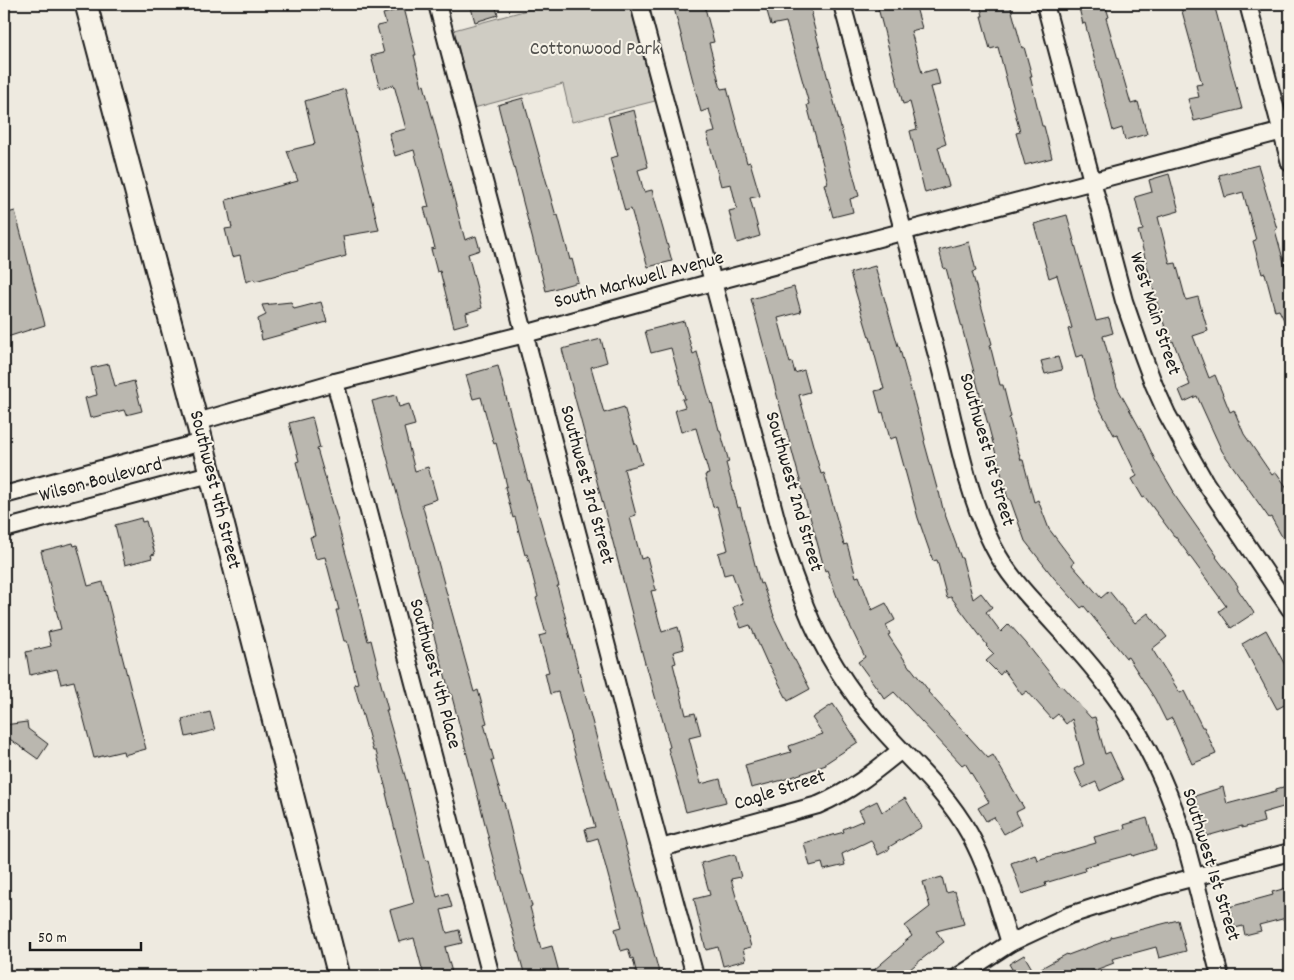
<svg xmlns="http://www.w3.org/2000/svg" width="1294" height="980" font-family="Dekko,sans-serif">
<style>
.green{fill:#cfccc3;stroke:#767470}
.building{fill:#bab7af;stroke:#1c1c1c}
.lines{fill:none;stroke-linecap:round;stroke-linejoin:round}
.minor-casing{stroke:#1c1c1c;stroke-width:20}
.major-casing{stroke:#1c1c1c;stroke-width:25}
.minor{stroke:#f7f3e8;stroke-width:16}
.major{stroke:#f7f3e8;stroke-width:21}
.labels{text-anchor:middle;dominant-baseline:central;stroke-width:4;stroke-linejoin:round;paint-order:stroke}
.park-label{font-size:20px;fill:#52514e;stroke:#f7f3e8}
.street-label{font-size:20px;fill:#1c1c1c;stroke:#f7f3e8}
</style>
<rect width="100%" height="100%" fill="#eeeae0"/>
<filter id="ink" filterUnits="userSpaceOnUse"><feTurbulence type="fractalNoise" baseFrequency=".02" numOctaves="2"/><feDisplacementMap in="SourceGraphic" scale="10" xChannelSelector="R" yChannelSelector="G"/><feConvolveMatrix kernelMatrix="1 2 1 2 8 2 1 2 1" color-interpolation-filters="sRGB"/></filter>
<g filter="url(#ink)">
<polygon class="green" points="537,4 630,4 655,101 572,122 563,84 474,108 454,30 538,7"/>
<g class="building">
<polygon points="470,4 495,4 498,15 475,22"/>
<polygon points="673,4 704,4 714,42 709,43 721,89 727,88 747,163 750,162 760,196 750,198 760,236 737,243 729,211 737,209 731,184 721,186 707,134 715,132 709,109 701,112"/>
<polygon points="765,4 810,4 812,14 811,15 859,196 850,199 853,212 833,217 824,184 828,183 807,105 809,104 786,22 771,25"/>
<polygon points="877,4 915,4 922,28 911,31 922,73 936,69 940,85 930,87 946,144 938,147 949,186 925,193 910,131 917,129 910,102 903,104"/>
<polygon points="980,4 1010,4 1022,48 1024,47 1032,76 1030,76 1042,126 1044,126 1052,158 1025,165 1016,133 1020,132 998,47 990,49 981,16 983,16"/>
<polygon points="1078,4 1105,4 1109,17 1106,18 1131,104 1138,102 1147,134 1125,140 1122,128 1113,131 1085,23 1083,24"/>
<polygon points="1180,4 1214,4 1242,109 1194,121 1188,99 1199,97 1196,85 1202,84"/>
<polygon points="404,8 416,55 414,55 422,86 424,85 465,240 476,236 480,250 468,254 482,308 466,313 468,323 454,327 440,271 437,272 431,249 435,248 424,208 429,207 414,150 395,156 389,133 406,129 394,85 380,89 371,56 384,53 377,26 386,24 383,14"/>
<polygon points="345,89 379,230 343,236 346,256 255,281 254,279 246,282 240,255 232,257 225,229 232,228 226,200 298,181 287,151 315,144 305,101"/>
<polygon points="523,98 556,216 558,215 570,260 572,259 578,282 546,291 498,105"/>
<polygon points="634,110 648,167 638,170 644,192 652,190 672,261 648,267 631,209 625,211 610,158 618,156 608,117"/>
<polygon points="1258,165 1277,229 1275,230 1287,273 1290,272 1290,332 1279,310 1275,311 1265,273 1262,274 1253,241 1256,240 1243,192 1225,197 1219,175"/>
<polygon points="1169,174 1179,211 1158,217 1170,264 1176,263 1186,300 1198,297 1208,331 1193,336 1209,378 1215,375 1230,412 1234,410 1244,434 1272,475 1276,472 1290,492 1290,551 1271,517 1269,518 1222,451 1197,396 1184,402 1179,390 1190,385 1173,341 1170,343 1162,318 1161,318 1138,231 1143,230 1135,197 1152,192 1149,180"/>
<polygon points="15,211 45,325 4,338 4,214"/>
<polygon points="1067,215 1096,321 1109,318 1113,333 1103,336 1117,387 1143,434 1155,460 1174,492 1173,493 1217,556 1216,557 1238,586 1237,588 1254,613 1231,628 1219,611 1226,606 1175,536 1174,536 1145,497 1143,498 1132,479 1137,476 1117,434 1114,435 1094,398 1083,355 1076,357 1068,329 1072,328 1057,275 1049,278 1034,224"/>
<polygon points="969,242 976,271 972,272 992,344 990,345 1000,385 1003,385 1011,417 1009,418 1021,460 1023,460 1034,502 1038,500 1049,529 1074,562 1072,565 1101,598 1109,591 1135,623 1148,613 1167,637 1152,649 1180,693 1184,691 1202,727 1204,727 1216,754 1192,764 1172,718 1166,721 1155,699 1128,657 1126,658 1084,606 1081,608 1054,578 1025,541 1010,499 1008,499 946,268 944,269 939,250"/>
<polygon points="875,266 898,346 899,346 919,419 920,419 925,440 924,441 938,492 939,492 943,509 961,558 962,558 973,599 981,593 992,607 986,612 1001,632 1009,624 1026,643 1060,686 1061,685 1091,718 1095,717 1105,754 1110,752 1123,780 1100,791 1096,782 1083,788 1074,769 1084,764 1072,719 1066,724 1058,714 1052,719 1027,691 1022,695 1004,670 1000,675 986,661 994,654 986,646 987,645 951,597 947,598 937,560 933,561 918,518 896,437 890,439 883,412 881,413 875,391 884,389 870,337 869,337 850,273"/>
<polygon points="794,287 801,312 778,318 790,363 792,362 795,373 804,370 810,392 799,395 821,474 824,473 844,545 847,544 856,577 859,576 872,610 886,603 895,620 886,625 890,634 888,635 910,668 911,668 929,691 928,692 988,758 993,755 1014,791 1024,808 1016,812 1022,824 1004,834 994,817 986,821 978,808 989,802 965,763 962,765 894,692 885,699 858,662 865,657 840,605 827,570 825,571 798,473 751,299"/>
<polygon points="291,302 294,309 321,302 327,322 262,340 258,319 266,315 262,305"/>
<polygon points="684,321 693,354 697,352 711,404 712,403 719,430 720,430 729,462 726,463 738,508 740,507 760,584 762,583 774,616 773,616 794,660 795,660 810,689 788,701 769,664 768,665 750,625 741,628 733,607 743,603 732,573 724,575 718,553 728,550 717,506 713,507 705,475 709,474 696,428 681,432 675,410 685,407 682,399 685,399 671,348 651,353 645,331"/>
<polygon points="601,339 607,362 591,367 604,413 624,407 635,444 636,444 642,464 624,469 636,515 630,517 641,559 647,557 656,590 651,591 662,632 678,627 684,649 673,652 676,663 673,664 686,715 695,713 701,735 689,738 701,784 720,779 726,802 686,812 668,748 670,747 659,707 658,707 648,671 647,671 562,349"/>
<polygon points="1058,357 1062,370 1045,374 1041,361"/>
<polygon points="109,364 115,386 134,381 142,411 126,415 124,410 90,418 85,398 97,395 91,368"/>
<polygon points="498,366 528,481 529,480 559,586 557,586 567,623 566,623 660,976 637,976 633,958 631,959 628,949 621,951 615,929 622,927 598,838 588,841 585,829 595,827 558,692 550,694 545,673 549,672 539,636 546,634 536,598 538,597 527,554 525,555 515,517 513,518 505,487 507,486 496,443 494,444 481,397 473,399 466,375"/>
<polygon points="396,395 399,407 409,404 415,425 404,428 415,471 428,467 437,499 422,504 474,692 478,690 487,723 484,724 494,760 491,760 503,802 504,802 522,875 523,875 532,906 530,907 541,949 552,946 560,976 525,976 518,951 489,844 490,844 481,808 451,693 450,693 440,658 431,625 432,624 372,401"/>
<polygon points="312,417 320,448 317,449 339,525 338,525 358,598 357,598 368,641 371,640 379,672 378,673 388,710 386,710 407,783 426,861 428,860 437,897 448,893 452,907 441,910 447,933 459,930 462,943 445,947 453,976 424,976 414,938 399,942 390,910 414,903 395,830 386,793 387,793 376,751 373,751 354,684 358,683 347,641 344,641 336,610 339,610 325,557 316,559 310,537 315,536 296,462 299,461 289,423"/>
<polygon points="141,518 142,522 146,521 155,554 151,555 152,558 125,565 115,525"/>
<polygon points="73,543 74,546 77,545 88,586 103,582 146,749 124,755 123,751 94,758 74,681 61,684 57,669 30,675 26,652 51,646 48,632 61,629 41,551"/>
<polygon points="1266,630 1290,674 1290,702 1277,709 1242,644"/>
<polygon points="833,704 858,742 826,763 826,765 783,780 751,788 745,765 791,752 789,746 823,734 812,718"/>
<polygon points="210,712 215,730 186,737 182,719"/>
<polygon points="27,722 28,729 48,744 38,759 4,735 4,725"/>
<polygon points="1290,785 1290,805 1262,813 1264,822 1242,828 1242,826 1207,836 1195,796 1223,787 1227,804 1276,791 1276,789"/>
<polygon points="905,798 922,827 889,847 890,849 878,855 871,840 842,854 845,865 824,870 822,863 810,866 804,843 844,832 843,829 864,820 859,810 877,801 882,812"/>
<polygon points="1147,818 1156,849 1133,856 1132,854 1084,867 1085,871 1045,883 1046,886 1022,894 1011,863 1035,854 1037,860 1096,843 1094,837 1125,829 1124,825"/>
<polygon points="735,854 741,877 731,879 744,925 745,925 751,947 743,949 746,960 723,966 718,947 706,950 694,899 710,895 701,863"/>
<polygon points="942,877 946,893 955,891 964,924 936,931 944,942 922,959 902,976 867,976 904,944 903,943 912,936 905,926 930,907 923,882"/>
<polygon points="1290,887 1290,917 1259,925 1261,931 1245,935 1243,926 1235,928 1229,907 1273,895 1272,892"/>
<polygon points="1178,920 1186,951 1159,958 1156,947 1112,959 1114,963 1082,975 1081,971 1072,976 1016,976 1009,964 1024,955 1034,972 1067,954 1068,955 1111,939 1111,937"/>
</g>
<g class="lines">
<g class="minor-casing">
<g id="minor">
<polyline points="437,4 584,558 632,743 695,976"/>
<path d="M639 4 781 537C788 560 796 583 805 606 822 650 850 692 881 728 911 762 946 792 969 833 988 867 998 905 1010 943"/>
<path d="M842 4C874 124 906 244 939 363 955 424 965 490 993 546 1006 572 1025 593 1045 614 1066 637 1088 660 1107 686 1140 729 1166 781 1182 832 1196 880 1207 928 1220 976"/>
<polyline points="1045,4 1124,301 1142,353 1154,385 1167,414 1184,445 1205,482 1290,609"/>
<polyline points="1248,4 1290,163"/>
<polyline points="335,382 491,976"/>
<polyline points="197,422 335,382 525,334 713,282 1290,129"/>
<polyline points="4,495 202,442"/>
<polyline points="4,529 210,474"/>
<path d="M661 848 818 805C851 791 874 772 901 750"/>
<polyline points="959,976 1010,943 1070,915 1157,887 1290,852"/>
</g>
</g>
<g class="major-casing">
<polyline id="major" points="86,4 197,422 339,976"/>
</g>
<use href="#minor" class="minor"/>
<use href="#major" class="major"/>
</g>
</g>
<g class="labels">
<g class="park-label">
<text x="595" y="50">Cottonwood Park</text>
</g>
<g class="street-label">
<text transform="translate(639 281) rotate(-15)">South Markwell Avenue</text>
<text transform="translate(1154 314) rotate(72)">West Main Street</text>
<text transform="translate(986 450) rotate(74)">Southwest 1st Street</text>
<text transform="translate(101 481) rotate(-15)">Wilson Boulevard</text>
<text transform="translate(586 485) rotate(75)">Southwest 3rd Street</text>
<text transform="translate(214 490) rotate(76)">Southwest 4th Street</text>
<text transform="translate(793 492) rotate(74)">Southwest 2nd Street</text>
<text transform="translate(434 674) rotate(75)">Southwest 4th Place</text>
<text transform="translate(780 791) rotate(-18)">Cagle Street</text>
<text transform="translate(1210 865) rotate(73)">Southwest 1st Street</text>
</g>
</g>
<rect width="1294" height="980" fill="none" stroke="#f7f3e8" stroke-width="20"/>
<rect x="10" y="10" width="1274" height="960" fill="none" stroke="#1c1c1c" stroke-width="2" filter="url(#ink)"/>
<path d="M30 942v8h111v-8" fill="none" stroke="#1c1c1c" stroke-width="2.5"/>
<text x="38" y="942" font-size="15" fill="#1c1c1c" stroke="#f7f3e8" stroke-width="4" paint-order="stroke">50 m</text>
</svg>
